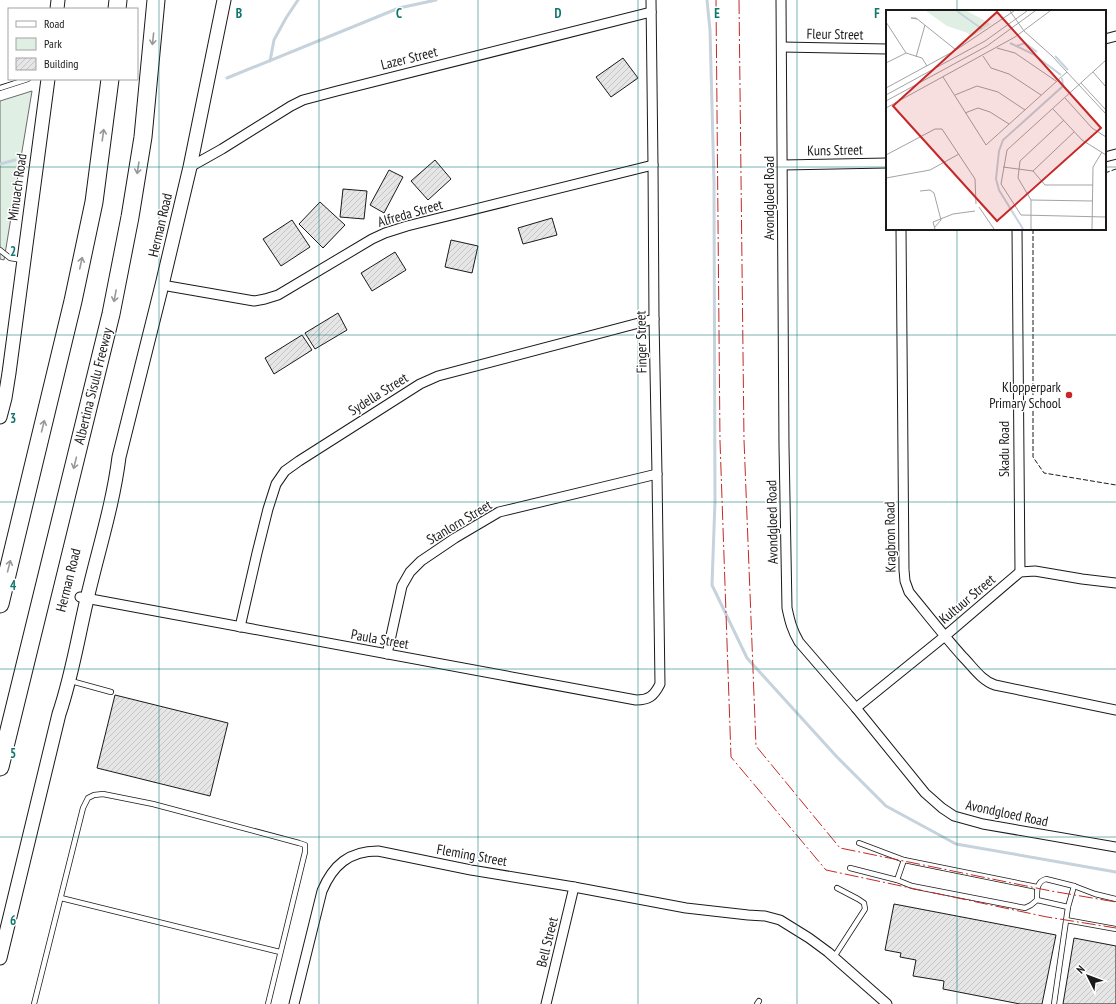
<svg xmlns="http://www.w3.org/2000/svg" width="1116" height="1004" font-family="'PT Sans Narrow',sans-serif">
<style>
.green{fill:#e0efe3;stroke:#6a6a6a}
.lines{fill:none;stroke-linecap:round;stroke-linejoin:round}
.stream{stroke:#c6d2dc;stroke-width:3}
.building{fill:url(#building-hatch);stroke:#1a1a1a}
.lane-casing{stroke:#1a1a1a;stroke-width:6}
.street-casing{stroke:#1a1a1a;stroke-width:11}
.secondary-casing{stroke:#1a1a1a;stroke-width:15}
.highway-casing{stroke:#1a1a1a;stroke-width:19}
.lane{stroke:#fff;stroke-width:4.5}
.street{stroke:#fff;stroke-width:9}
.secondary{stroke:#fff;stroke-width:13}
.highway{stroke:#fff;stroke-width:17}
.fence{stroke:#1a1a1a;stroke-width:1;stroke-dasharray:5 2;stroke-linecap:butt}
.power{stroke:#c62828;stroke-width:1;stroke-dasharray:14 3 2 3;stroke-linecap:butt}
.oneway{stroke:#989898}
.grid{fill:none;stroke:#0f766e;stroke-width:1;stroke-opacity:0.55}
.poi-dot{fill:#c62828;stroke:#fff;stroke-width:1.5}
.labels{text-anchor:middle;dominant-baseline:central;stroke-width:3;stroke-linejoin:round;paint-order:stroke}
.street-label{font-size:14px;fill:#1a1a1a;stroke:#fff}
.poi-label{font-size:14px;fill:#1a1a1a;stroke:#fff;text-anchor:end}
.inset-river{fill:none;stroke:#c6d2dc;stroke-width:2}
.inset-road{fill:none;stroke:#a3a3a3;stroke-width:1}
.view{fill:#c62828;fill-opacity:0.15;stroke:#c62828;stroke-width:2}
.inset-edge{fill:none;stroke:#1a1a1a;stroke-width:2}
.grid-label{font-size:13px;text-anchor:middle;font-weight:bold;fill:#0f766e;stroke:#fff;stroke-width:3;stroke-linejoin:round;paint-order:stroke}
</style>
<defs>
<pattern id="building-hatch" width="6" height="6" patternUnits="userSpaceOnUse"><rect width="6" height="6" fill="#e6e6e6"/><path d="M-1 1l2-2M0 6l6-6M5 7l2-2" fill="none" stroke="#c5c5c5"/></pattern>
</defs>
<rect width="100%" height="100%" fill="#fff"/>
<polygon class="green" points="32,91 4,260 0,259 0,101"/>
<g class="lines">
<g class="stream">
<polyline points="707,0 710,30 714,182 715,501 712,585 747,658 837,757 886,806 956,844 1116,872"/>
<polyline points="270,61 274,40 286,18 298,0"/>
<polyline points="227,78 399,8 436,0"/>
<polyline points="0,164 15,160"/>
</g>
</g>
<g class="building">
<polygon points="623,58 638,78 611,97 596,77"/>
<polygon points="435,160 451,179 428,200 411,181"/>
<polygon points="389,170 403,177 384,213 370,205"/>
<polygon points="343,189 367,191 364,219 340,217"/>
<polygon points="320,202 345,225 323,248 299,224"/>
<polygon points="552,218 557,235 523,244 518,228"/>
<polygon points="292,220 310,247 281,266 263,239"/>
<polygon points="451,240 478,246 472,273 445,267"/>
<polygon points="395,252 406,270 372,291 361,273"/>
<polygon points="338,313 347,330 315,349 305,333"/>
<polygon points="302,335 312,350 274,374 265,358"/>
<polygon points="115,695 228,723 210,796 97,768"/>
<polygon points="894,904 1056,935 1042,1004 1020,1004 943,989 944,981 913,976 916,960 900,957 901,953 885,950"/>
<polygon points="1074,938 1116,946 1116,1004 1063,1004"/>
</g>
<g class="lines">
<g class="lane-casing">
<g id="lane">
<polyline points="0,88 28,79"/>
<polyline points="0,250 10,258 22,260"/>
<polyline points="71,681 111,692"/>
<polyline points="859,843 904,860 1037,887"/>
<polyline points="850,868 897,880 912,886 1025,908 1031,905 1037,900 1068,907"/>
<polyline points="897,880 904,860"/>
<polyline points="61,898 280,952"/>
<path d="M1037 900C1037 891 1036 882 1046 879L1074 886 1095 894 1116 899"/>
<polyline points="1066,920 1116,929"/>
<polyline points="834,957 865,909 864,903 858,899 837,888"/>
<polyline points="34,1004 83,808 88,798 94,795 103,794 153,804 299,843 305,845 305,852 268,1004"/>
<polyline points="757,1004 759,1001"/>
<polyline points="1054,1004 1068,907 1074,886"/>
</g>
</g>
<g class="street-casing">
<g id="street">
<path d="M781 0 784 446 787 608C790 622 792 630 799 642L856 708 925 793 942 808 954 816 983 824 1116 847"/>
<polyline points="1105,39 1116,36"/>
<polyline points="782,47 887,49"/>
<polyline points="1105,157 1116,154"/>
<polyline points="783,165 887,163"/>
<polyline points="190,167 222,149 291,106 303,100 337,91 651,12"/>
<path d="M901 229 904 570 905 581 909 592C927 614 944 636 963 657 973 667 981 680 995 685L1116 710"/>
<polyline points="1017,229 1020,572"/>
<polyline points="162,285 254,301 265,299 278,295 372,239 385,233 407,226 653,165"/>
<path d="M80 597 636 700C649 700 654 696 660 684L657 474 654 319 653 165 651 0"/>
<polyline points="240,627 257,553 268,509 276,484 285,471 299,461 420,384 438,376 654,319"/>
<polyline points="387,654 402,586 410,572 421,561 455,538 499,512 657,474"/>
<polyline points="856,708 945,636 1020,572 1035,571 1082,579 1116,583"/>
<path d="M294 1004 322 891C333 865 349 851 378 851L471 870 574 887 686 908 748 915 765 916 780 920 809 938 828 952 887 1004"/>
<polyline points="546,1004 574,887"/>
</g>
</g>
<g class="secondary-casing">
<g id="secondary">
<polyline points="57,9 58,0"/>
<polyline points="0,417 5,398 9,373 48,79"/>
<path d="M0 958 59 714C72 676 78 637 87 599 98 551 113 505 119 457L162 285 190 167 224 0"/>
</g>
</g>
<g class="highway-casing">
<g id="highway">
<polyline points="117,9 118,0"/>
<polyline points="0,604 73,301 94,202 110,79"/>
<polyline points="0,767 111,314 130,217 143,137 156,0"/>
</g>
</g>
<use href="#lane" class="lane"/>
<use href="#street" class="street"/>
<use href="#secondary" class="secondary"/>
<use href="#highway" class="highway"/>
<g class="fence">
<polyline points="1105,173 1116,169"/>
<polyline points="1033,229 1033,457 1044,473 1116,485"/>
</g>
<g class="power">
<polyline points="716,0 720,441 731,757 826,870 1047,917 1116,928"/>
<polyline points="739,0 744,440 756,746 840,848 1051,891 1116,902"/>
</g>
</g>
<defs><path id="oneway-shaft" d="M-6 0H5M1.5-3L5.5 0L1.5 3" fill="none" stroke-width="1.6" stroke-linecap="round" stroke-linejoin="round"/></defs>
<g class="oneway">
<use href="#oneway-shaft" transform="translate(153 39) rotate(96)"/>
<use href="#oneway-shaft" transform="translate(103 135) rotate(-82)"/>
<use href="#oneway-shaft" transform="translate(138 168) rotate(99)"/>
<use href="#oneway-shaft" transform="translate(81 263) rotate(-78)"/>
<use href="#oneway-shaft" transform="translate(115 296) rotate(101)"/>
<use href="#oneway-shaft" transform="translate(43 426) rotate(-76)"/>
<use href="#oneway-shaft" transform="translate(75 463) rotate(104)"/>
<use href="#oneway-shaft" transform="translate(9 566) rotate(-76)"/>
</g>
<path class="grid" d="M159 0V1004M319 0V1004M478 0V1004M638 0V1004M797 0V1004M957 0V11M0 167H887M1105 167H1116M957 229V1004M0 335H1116M0 502H1116M0 669H1116M0 837H1116"/>
<circle class="poi-dot" cx="1069" cy="395" r="4"/>
<g class="labels">
<g class="street-label">
<text transform="translate(835 34) rotate(1)">Fleur Street</text>
<text transform="translate(409 58) rotate(-14)">Lazer Street</text>
<text transform="translate(835 150) rotate(-1)">Kuns Street</text>
<text transform="translate(17 187) rotate(-82)">Minuach Road</text>
<text transform="translate(769 198) rotate(-90)">Avondgloed Road</text>
<text transform="translate(410 213) rotate(-16)">Alfreda Street</text>
<text transform="translate(160 225) rotate(-77)">Herman Road</text>
<text transform="translate(641 342) rotate(-91)">Finger Street</text>
<text transform="translate(93 386) rotate(-76)">Albertina Sisulu Freeway</text>
<text transform="translate(378 394) rotate(-32)">Sydella Street</text>
<text transform="translate(1004 449) rotate(-90)">Skadu Road</text>
<text transform="translate(459 522) rotate(-31)">Stanlorn Street</text>
<text transform="translate(772 522) rotate(-91)">Avondgloed Road</text>
<text transform="translate(890 537) rotate(-91)">Kragbron Road</text>
<text transform="translate(68 580) rotate(-76)">Herman Road</text>
<text transform="translate(967 599) rotate(-40)">Kultuur Street</text>
<text transform="translate(380 639) rotate(10)">Paula Street</text>
<text transform="translate(1007 813) rotate(12)">Avondgloed Road</text>
<text transform="translate(472 855) rotate(10)">Fleming Street</text>
<text transform="translate(547 942) rotate(-76)">Bell Street</text>
</g>
<g class="poi-label">
<text x="1061" y="387">Klopperpark<tspan x="1061" dy="16">Primary School</tspan></text>
</g>
</g>
<g transform="translate(886 10)">
<rect width="220" height="220" fill="#fff"/>
<path d="M40 1H81L105 14 85 27 82 23 61 16Z" fill="#e0efe3"/>
<path class="inset-river" d="M71 1 96 19M124 33 147 44 175 65M130 36 139 33 151 42M169 46 182 60M137 219 113 180 110 169 113 141 117 130 177 76 176 68"/>
<path class="inset-road" d="M124 1 138 21 166 46 220 104M31 9 25 8H30L70 40M0 12 20 43 36 48 41 56M111 38 129 43 170 71M97 46 105 58 123 64 155 85M30 47 39 15M220 50 121 140 115 174 135 205 220 207M0 53 20 43M207 62 220 77M57 67 100 135 181 62M195 73 220 100M0 78 70 40 128 1M0 85 99 31 141 1M69 85 91 76 112 82 139 100M179 88 206 118 220 127M0 91 101 36 149 1M0 98 129 27 164 1M167 99 196 130 220 145M79 103 92 98 104 102 123 114M0 145 49 119H56L89 169 90 194M117 157 147 161 159 175H207M147 161 188 122M0 168 44 160 73 144M34 181 44 180 48 183 55 210 48 218M145 190 206 191M93 197 108 219M49 219 47 212 67 204 89 201M145 219V190L132 168 134 151 178 110M206 219 207 157 216 142"/>
<path class="view" d="M111 2 215 118 111 211 7 96Z"/>
<rect width="220" height="220" class="inset-edge"/>
</g>
<g class="grid-label">
<text x="239" y="18">B</text>
<text x="399" y="18">C</text>
<text x="558" y="18">D</text>
<text x="717" y="18">E</text>
<text x="877" y="18">F</text>
<text x="13" y="256">2</text>
<text x="13" y="423">3</text>
<text x="13" y="590">4</text>
<text x="13" y="758">5</text>
<text x="13" y="925">6</text>
</g>
<rect x="8" y="8" width="130" height="72" fill="#ffffff" stroke="#a3a3a3"/>
<rect x="16" y="21" width="20" height="6" fill="#ffffff" stroke="#a3a3a3"/>
<text x="44" y="28" font-size="12" fill="#1a1a1a">Road</text>
<rect x="16" y="38" width="20" height="12" fill="#e0efe3" stroke="#a3a3a3"/>
<text x="44" y="48" font-size="12" fill="#1a1a1a">Park</text>
<rect x="16" y="58" width="20" height="12" fill="url(#building-hatch)" stroke="#a3a3a3"/>
<text x="44" y="68" font-size="12" fill="#1a1a1a">Building</text>
<g transform="translate(1088 976) rotate(312)" stroke="#ffffff" stroke-width="3" paint-order="stroke">
<path d="M0-3L7 15L0 10L-7 15Z" fill="#1a1a1a"/>
<text y="-6" font-size="11" font-weight="bold" text-anchor="middle" fill="#1a1a1a">N</text>
</g>
</svg>
